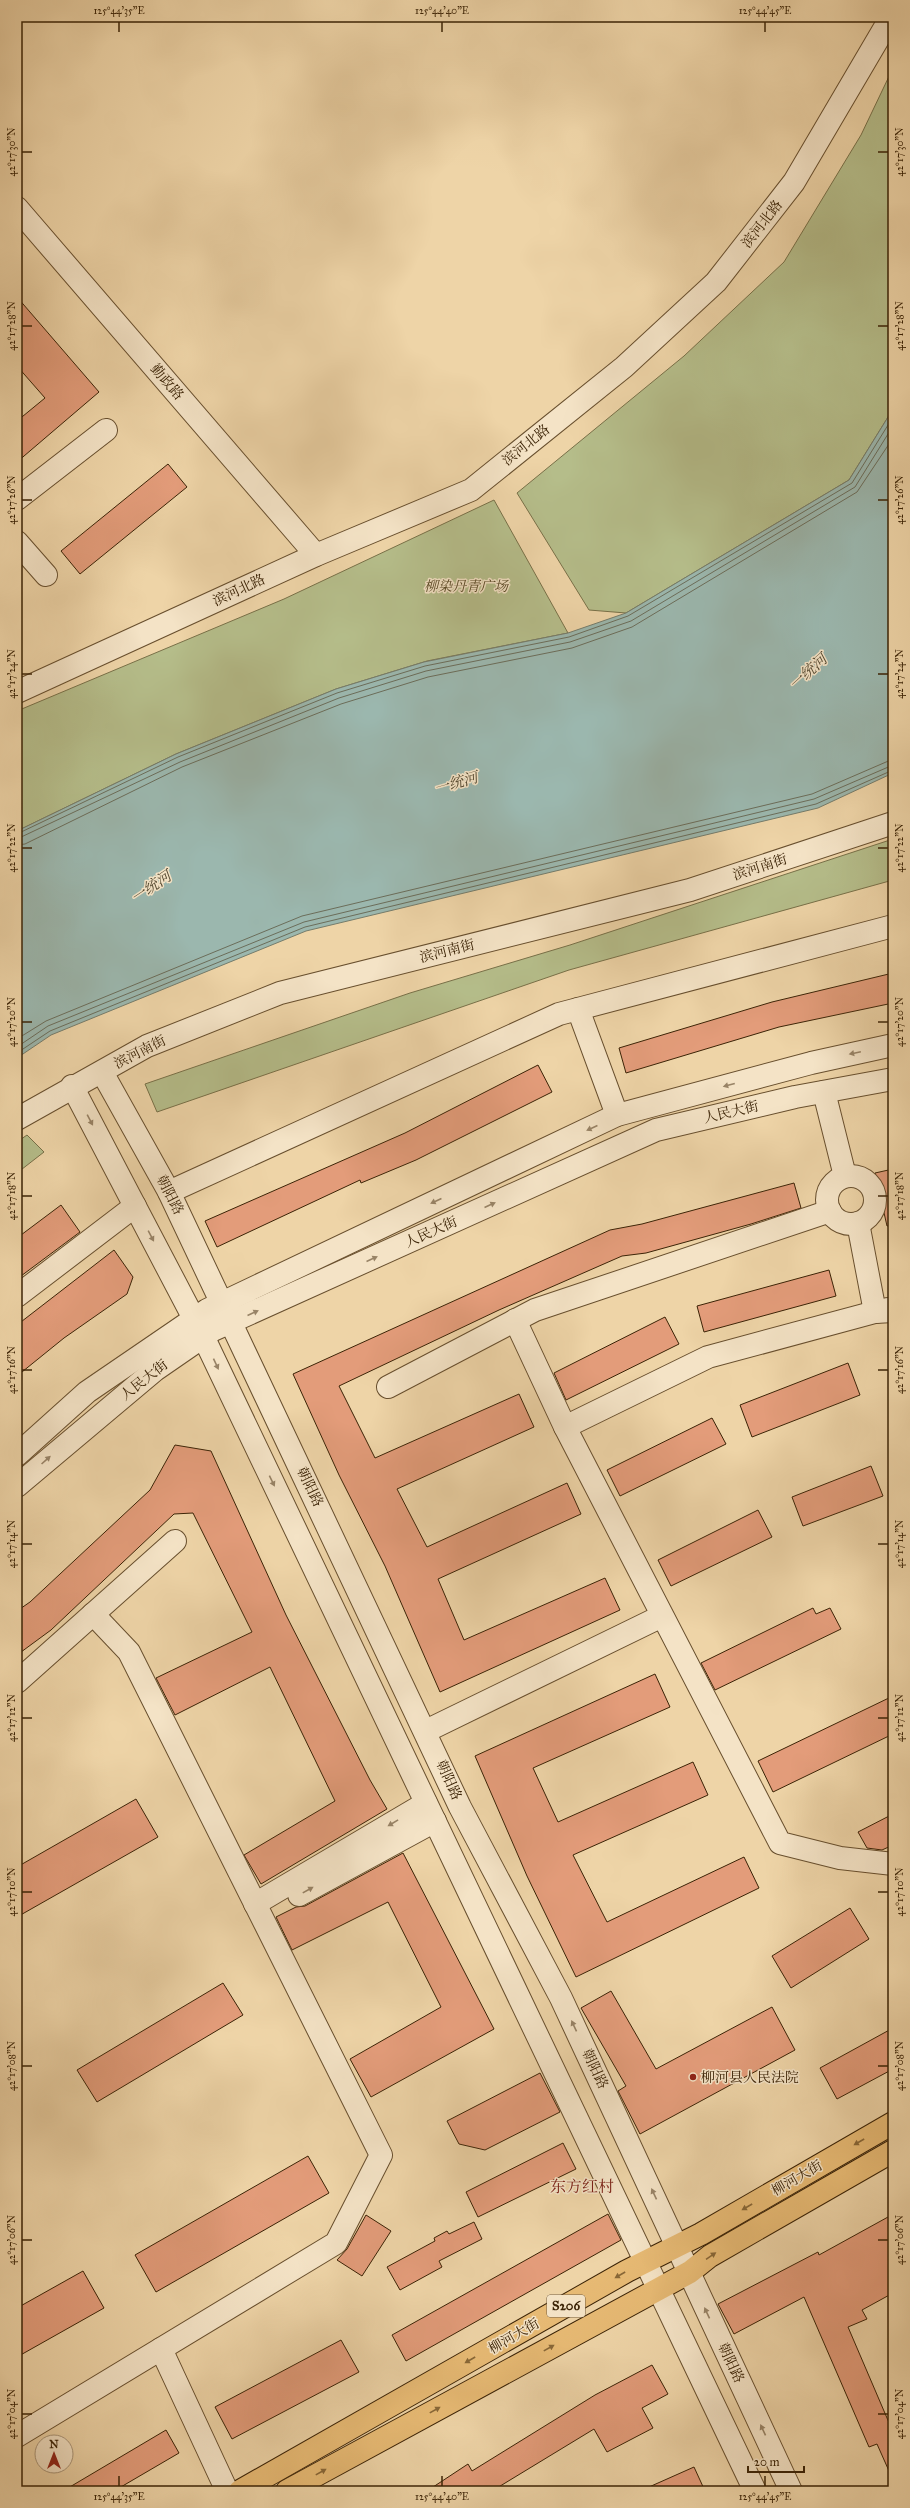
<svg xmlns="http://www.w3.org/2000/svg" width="910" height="2508" font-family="'IM FELL Great Primer','Noto Serif SC',serif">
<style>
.green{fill:#b5bd8a;stroke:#787048}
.water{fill:#9bb7ae;stroke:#757c6b}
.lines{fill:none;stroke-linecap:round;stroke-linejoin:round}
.shore{stroke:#6b6d5a;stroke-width:1}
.building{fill:#e39c7a;stroke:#3b2306}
.minor-casing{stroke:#684f2e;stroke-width:24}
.major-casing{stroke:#3b2306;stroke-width:24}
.minor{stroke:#f4e3c6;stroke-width:22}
.major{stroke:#e7ba74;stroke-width:22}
.oneway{fill:#988366}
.oneway2{fill:#886737}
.ticks{fill:none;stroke:#3b2306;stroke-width:1.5}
.poi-dot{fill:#8f2418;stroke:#f4e3c6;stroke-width:1.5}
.labels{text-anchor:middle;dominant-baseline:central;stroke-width:3;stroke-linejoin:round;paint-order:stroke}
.shield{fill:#f4e3c6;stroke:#725d40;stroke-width:1}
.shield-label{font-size:13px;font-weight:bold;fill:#3b2306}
.street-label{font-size:14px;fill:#3b2306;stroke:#f4e3c6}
.park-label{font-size:14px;font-style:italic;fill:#5a4a27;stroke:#f4e3c6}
.poi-label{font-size:14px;fill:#3b2306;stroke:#f4e3c6;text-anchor:start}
.water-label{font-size:15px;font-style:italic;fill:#534830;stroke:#f4e3c6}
.quarter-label{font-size:16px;fill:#7a1f14;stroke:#f4e3c6}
.neatline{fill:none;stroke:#3b2306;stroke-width:1.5}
.ticks-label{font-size:10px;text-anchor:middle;fill:#3b2306}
</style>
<rect width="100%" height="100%" fill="#eed4a7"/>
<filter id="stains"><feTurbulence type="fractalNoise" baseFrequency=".005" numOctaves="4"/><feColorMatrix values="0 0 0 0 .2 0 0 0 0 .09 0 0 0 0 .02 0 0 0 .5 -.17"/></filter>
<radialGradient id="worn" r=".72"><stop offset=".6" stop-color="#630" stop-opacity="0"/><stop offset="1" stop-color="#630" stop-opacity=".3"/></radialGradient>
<g class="green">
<polygon points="893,68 893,409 849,480 626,613 589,610 517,493 684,356 784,262 861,135"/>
<polygon points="494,500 568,633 427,661 336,689 176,754 17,831 17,711 284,599"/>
<polygon points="893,839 893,880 569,970 157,1112 145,1084 410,993 570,945"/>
<polygon points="27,1135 44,1152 17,1173 17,1142"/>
</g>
<polygon class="water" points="893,409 893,773 818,808 306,931 51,1035 17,1058 17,831 176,754 336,689 424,662 568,633 626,613 849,480"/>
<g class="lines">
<g class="shore">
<polyline points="17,834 178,757 337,693 425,666 569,637 628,616 852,483 893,417"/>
<polyline points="17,839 180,762 339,698 426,671 570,642 631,621 855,487 893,426"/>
<polyline points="17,845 25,844 182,767 341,704 428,677 572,648 632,627 857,492 893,438"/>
<polyline points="17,1039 46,1021 302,916 812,794 893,759"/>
<polyline points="17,1047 48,1026 304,922 814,799 893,765"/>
<polyline points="17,1053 50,1031 305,927 816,804 893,770"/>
</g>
</g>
<g class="building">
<polygon points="17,297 99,392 17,462 17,421 45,398 17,366"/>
<polygon points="168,464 187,487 80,574 61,551"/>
<polygon points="893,973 893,1003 779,1027 626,1073 619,1048 772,1002"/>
<polygon points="538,1065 552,1092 416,1160 361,1183 360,1180 217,1247 205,1221 405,1133"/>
<polygon points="893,1169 893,1225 887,1226 875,1173"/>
<polygon points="794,1183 801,1208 751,1224 646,1253 622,1256 499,1310 339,1386 375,1458 519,1394 534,1427 397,1489 427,1547 567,1483 581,1514 438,1579 464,1640 605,1578 620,1610 440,1692 385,1566 339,1475 293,1374 610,1230 642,1224"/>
<polygon points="61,1205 80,1232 17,1279 17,1238"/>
<polygon points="114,1250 133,1277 127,1294 64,1338 17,1376 17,1325"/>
<polygon points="829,1270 836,1296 704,1332 697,1306"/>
<polygon points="665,1317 679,1344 566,1400 554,1373"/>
<polygon points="848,1363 860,1395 752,1437 740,1405"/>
<polygon points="712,1418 726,1444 620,1496 607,1470"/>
<polygon points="175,1445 211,1451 286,1615 370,1780 387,1809 261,1884 244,1855 335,1801 270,1667 175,1715 156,1678 252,1632 193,1513 174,1514 51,1630 17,1655 17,1611 30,1602 150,1490"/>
<polygon points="871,1466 883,1496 803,1526 792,1497"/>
<polygon points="758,1510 772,1537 671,1586 658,1560"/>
<polygon points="813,1608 816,1614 830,1608 841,1629 715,1690 701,1663"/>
<polygon points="655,1674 670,1707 533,1768 558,1822 693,1762 708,1795 573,1855 607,1922 744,1857 759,1888 576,1977 527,1876 475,1756"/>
<polygon points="893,1696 893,1734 773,1792 758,1761"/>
<polygon points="136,1799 158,1837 17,1917 17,1867"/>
<polygon points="893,1814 893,1845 882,1850 867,1848 858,1832"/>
<polygon points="403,1853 494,2029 371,2097 350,2059 441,2007 388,1902 292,1950 276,1917 296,1907 305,1906"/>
<polygon points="850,1908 869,1939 791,1988 772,1956"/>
<polygon points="223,1983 243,2015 97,2102 77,2070"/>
<polygon points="611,1991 656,2069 772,2007 795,2050 640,2134 618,2091 626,2086 581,2008"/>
<polygon points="893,2028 893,2069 837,2099 820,2068"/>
<polygon points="540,2073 560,2112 485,2150 459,2144 447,2121"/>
<polygon points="563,2143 576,2169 478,2217 466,2192"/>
<polygon points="308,2156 329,2193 156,2292 135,2255"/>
<polygon points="608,2214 621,2240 406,2361 392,2335"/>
<polygon points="366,2215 391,2231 362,2276 337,2260 347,2249"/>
<polygon points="888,2217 893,2225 893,2293 862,2310 867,2319 848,2327 893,2432 893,2480 877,2444 869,2447 804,2297 734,2334 718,2304 818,2252 819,2255"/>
<polygon points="474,2222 482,2239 439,2261 442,2267 400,2290 387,2267 435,2241 434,2238 447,2231 449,2234"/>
<polygon points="83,2271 104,2308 17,2357 17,2308"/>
<polygon points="341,2340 359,2372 232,2439 215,2407"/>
<polygon points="652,2365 668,2394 642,2408 653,2428 607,2452 594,2429 492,2491 427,2491 468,2464 472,2471 595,2395"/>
<polygon points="166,2430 179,2453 114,2491 63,2491"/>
<polygon points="694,2467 705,2491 640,2491"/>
</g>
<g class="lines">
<g class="minor-casing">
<g id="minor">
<polyline points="17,208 316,555"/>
<polyline points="17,499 106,430"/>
<polyline points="17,542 46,575"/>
<polyline points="17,692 316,555 471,490 624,367 716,282 794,182 891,17"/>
<polyline points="578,1009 617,1115"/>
<polyline points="102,1072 169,1192 460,1807 561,1998 791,2491"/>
<polyline points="72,1086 203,1336 755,2491"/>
<polyline points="824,1092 845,1176"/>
<polyline points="17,1119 147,1046 280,993 690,890 893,823"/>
<circle cx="851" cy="1200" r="24"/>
<polyline points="169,1192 559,1014 893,926"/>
<polyline points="858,1223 875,1312 888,1309"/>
<polyline points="17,1296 135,1206"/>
<polyline points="515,1320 565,1427 780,1843 840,1858 893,1864"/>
<polyline points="388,1387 535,1310 830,1211"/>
<polyline points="565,1427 708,1357 875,1312 893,1311"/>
<polyline points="17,1455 87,1392 207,1310 617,1115 811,1063 893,1045"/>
<polyline points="17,1486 155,1370 213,1330 656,1130 795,1097 893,1079"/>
<polyline points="17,1682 175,1541"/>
<polyline points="426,1731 662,1616"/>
<polyline points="299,1895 435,1821"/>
<polyline points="255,1904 426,1803"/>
<polyline points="161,2349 227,2491"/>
<polyline points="17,2436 336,2243 381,2155 129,1652 93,1614"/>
</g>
</g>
<g class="major-casing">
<g id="major">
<polyline points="240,2491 627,2271 701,2234 893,2123"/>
<polyline points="287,2491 690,2272 710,2256 893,2151"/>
</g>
</g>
<use href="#minor" class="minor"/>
<use href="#major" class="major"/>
</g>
<defs><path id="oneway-solid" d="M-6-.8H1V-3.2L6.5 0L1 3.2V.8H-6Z"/></defs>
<g class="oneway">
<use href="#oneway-solid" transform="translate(855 1053) rotate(168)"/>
<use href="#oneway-solid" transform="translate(729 1085) rotate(165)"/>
<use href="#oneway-solid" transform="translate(90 1120) rotate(62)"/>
<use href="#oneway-solid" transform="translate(592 1128) rotate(155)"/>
<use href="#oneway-solid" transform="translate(436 1201) rotate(155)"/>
<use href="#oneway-solid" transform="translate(490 1205) rotate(-24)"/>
<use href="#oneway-solid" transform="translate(151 1236) rotate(62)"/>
<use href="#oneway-solid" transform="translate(372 1259) rotate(-24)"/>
<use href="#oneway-solid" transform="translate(253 1313) rotate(-24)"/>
<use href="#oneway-solid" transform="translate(216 1364) rotate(65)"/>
<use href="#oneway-solid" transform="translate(46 1460) rotate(-42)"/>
<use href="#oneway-solid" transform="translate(272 1481) rotate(64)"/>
<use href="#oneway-solid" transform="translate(393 1823) rotate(149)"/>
<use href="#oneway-solid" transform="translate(308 1890) rotate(-29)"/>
<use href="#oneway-solid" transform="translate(574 2026) rotate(-115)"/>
<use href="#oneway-solid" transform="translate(654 2194) rotate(-115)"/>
<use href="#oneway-solid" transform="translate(707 2313) rotate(-115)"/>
<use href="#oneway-solid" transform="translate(763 2430) rotate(-115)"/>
</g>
<g class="oneway2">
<use href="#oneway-solid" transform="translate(859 2142) rotate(150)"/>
<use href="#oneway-solid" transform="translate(747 2207) rotate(150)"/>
<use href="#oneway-solid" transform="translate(711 2256) rotate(-34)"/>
<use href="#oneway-solid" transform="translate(620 2275) rotate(150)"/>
<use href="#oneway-solid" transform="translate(549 2348) rotate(-29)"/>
<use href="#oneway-solid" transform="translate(470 2360) rotate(150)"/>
<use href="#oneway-solid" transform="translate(435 2410) rotate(-29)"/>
<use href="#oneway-solid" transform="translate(321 2472) rotate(-29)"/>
</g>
<path class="ticks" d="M119 22V32M442 22V32M765 22V32M22 152H32M878 152H888M22 326H32M878 326H888M22 500H32M878 500H888M22 674H32M878 674H888M22 848H32M878 848H888M22 1022H32M878 1022H888M22 1196H32M878 1196H888M22 1370H32M878 1370H888M22 1544H32M878 1544H888M22 1718H32M878 1718H888M22 1892H32M878 1892H888M22 2066H32M878 2066H888M22 2240H32M878 2240H888M22 2414H32M878 2414H888M119 2476V2486M442 2476V2486M765 2476V2486"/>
<circle class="poi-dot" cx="693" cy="2077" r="4"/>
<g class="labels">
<rect class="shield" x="547" y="2295" width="38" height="22" rx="3"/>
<g class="shield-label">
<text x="566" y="2306">S206</text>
</g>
<g class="street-label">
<text transform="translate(762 224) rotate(-52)">滨河北路</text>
<text transform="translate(167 382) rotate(49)">勤政路</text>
<text transform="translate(526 445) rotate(-39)">滨河北路</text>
<text transform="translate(239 590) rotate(-25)">滨河北路</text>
<text transform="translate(760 867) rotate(-18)">滨河南街</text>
<text transform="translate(447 951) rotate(-14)">滨河南街</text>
<text transform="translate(140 1052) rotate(-27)">滨河南街</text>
<text transform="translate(731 1112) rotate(-13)">人民大街</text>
<text transform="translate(170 1195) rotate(63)">朝阳路</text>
<text transform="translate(431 1232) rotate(-24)">人民大街</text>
<text transform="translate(144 1380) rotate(-38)">人民大街</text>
<text transform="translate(310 1487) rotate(64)">朝阳路</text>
<text transform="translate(449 1780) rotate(66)">朝阳路</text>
<text transform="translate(595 2069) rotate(65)">朝阳路</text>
<text transform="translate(797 2178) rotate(-30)">柳河大街</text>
<text transform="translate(514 2336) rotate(-30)">柳河大街</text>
<text transform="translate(731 2363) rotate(65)">朝阳路</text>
</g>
<g class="park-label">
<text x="466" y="586">柳染丹青广场</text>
</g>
<g class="poi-label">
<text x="701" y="2077">柳河县人民法院</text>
</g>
<g class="water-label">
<text transform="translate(808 672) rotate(-42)">一统河</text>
<text transform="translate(456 783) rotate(-16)">一统河</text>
<text transform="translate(151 887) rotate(-34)">一统河</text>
</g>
<g class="quarter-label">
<text x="582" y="2186">东方红村</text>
</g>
</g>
<rect width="910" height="2508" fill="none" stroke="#eed4a7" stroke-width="44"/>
<g transform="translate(54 2454)"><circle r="19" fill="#f4e3c6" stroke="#aa9679"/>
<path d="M0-3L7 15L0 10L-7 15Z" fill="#8f2418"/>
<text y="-6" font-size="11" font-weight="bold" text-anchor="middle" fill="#3b2306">N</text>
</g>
<path d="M748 2466v6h56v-6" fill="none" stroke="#3b2306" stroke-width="2"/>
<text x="754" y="2466" font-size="12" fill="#3b2306" stroke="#f4e3c6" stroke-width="3" paint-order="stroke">20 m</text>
<rect x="22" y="22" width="866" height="2464" class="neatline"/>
<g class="ticks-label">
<text x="119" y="14">125°44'35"E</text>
<text x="442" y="14">125°44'40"E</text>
<text x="765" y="14">125°44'45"E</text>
<text transform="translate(11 152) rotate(-90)" y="4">42°17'30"N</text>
<text transform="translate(899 152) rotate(-90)" y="4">42°17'30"N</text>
<text transform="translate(11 326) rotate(-90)" y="4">42°17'28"N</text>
<text transform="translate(899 326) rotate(-90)" y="4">42°17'28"N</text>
<text transform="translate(11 500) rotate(-90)" y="4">42°17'26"N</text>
<text transform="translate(899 500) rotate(-90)" y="4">42°17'26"N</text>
<text transform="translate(11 674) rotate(-90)" y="4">42°17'24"N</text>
<text transform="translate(899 674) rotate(-90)" y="4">42°17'24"N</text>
<text transform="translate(11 848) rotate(-90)" y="4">42°17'22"N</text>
<text transform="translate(899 848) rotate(-90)" y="4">42°17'22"N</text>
<text transform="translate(11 1022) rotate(-90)" y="4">42°17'20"N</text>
<text transform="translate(899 1022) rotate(-90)" y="4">42°17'20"N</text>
<text transform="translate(11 1196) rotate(-90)" y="4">42°17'18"N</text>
<text transform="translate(899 1196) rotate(-90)" y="4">42°17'18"N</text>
<text transform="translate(11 1370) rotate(-90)" y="4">42°17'16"N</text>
<text transform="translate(899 1370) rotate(-90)" y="4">42°17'16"N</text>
<text transform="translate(11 1544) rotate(-90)" y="4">42°17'14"N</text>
<text transform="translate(899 1544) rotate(-90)" y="4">42°17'14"N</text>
<text transform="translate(11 1718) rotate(-90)" y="4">42°17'12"N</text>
<text transform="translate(899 1718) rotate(-90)" y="4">42°17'12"N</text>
<text transform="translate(11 1892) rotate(-90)" y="4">42°17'10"N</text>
<text transform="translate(899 1892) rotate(-90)" y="4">42°17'10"N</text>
<text transform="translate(11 2066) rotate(-90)" y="4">42°17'08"N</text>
<text transform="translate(899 2066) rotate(-90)" y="4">42°17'08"N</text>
<text transform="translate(11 2240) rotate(-90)" y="4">42°17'06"N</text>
<text transform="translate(899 2240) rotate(-90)" y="4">42°17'06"N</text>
<text transform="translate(11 2414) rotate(-90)" y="4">42°17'04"N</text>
<text transform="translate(899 2414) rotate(-90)" y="4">42°17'04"N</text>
<text x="119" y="2500">125°44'35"E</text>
<text x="442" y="2500">125°44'40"E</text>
<text x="765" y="2500">125°44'45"E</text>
</g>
<rect width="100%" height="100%" filter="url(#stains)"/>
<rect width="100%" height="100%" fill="url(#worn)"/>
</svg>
